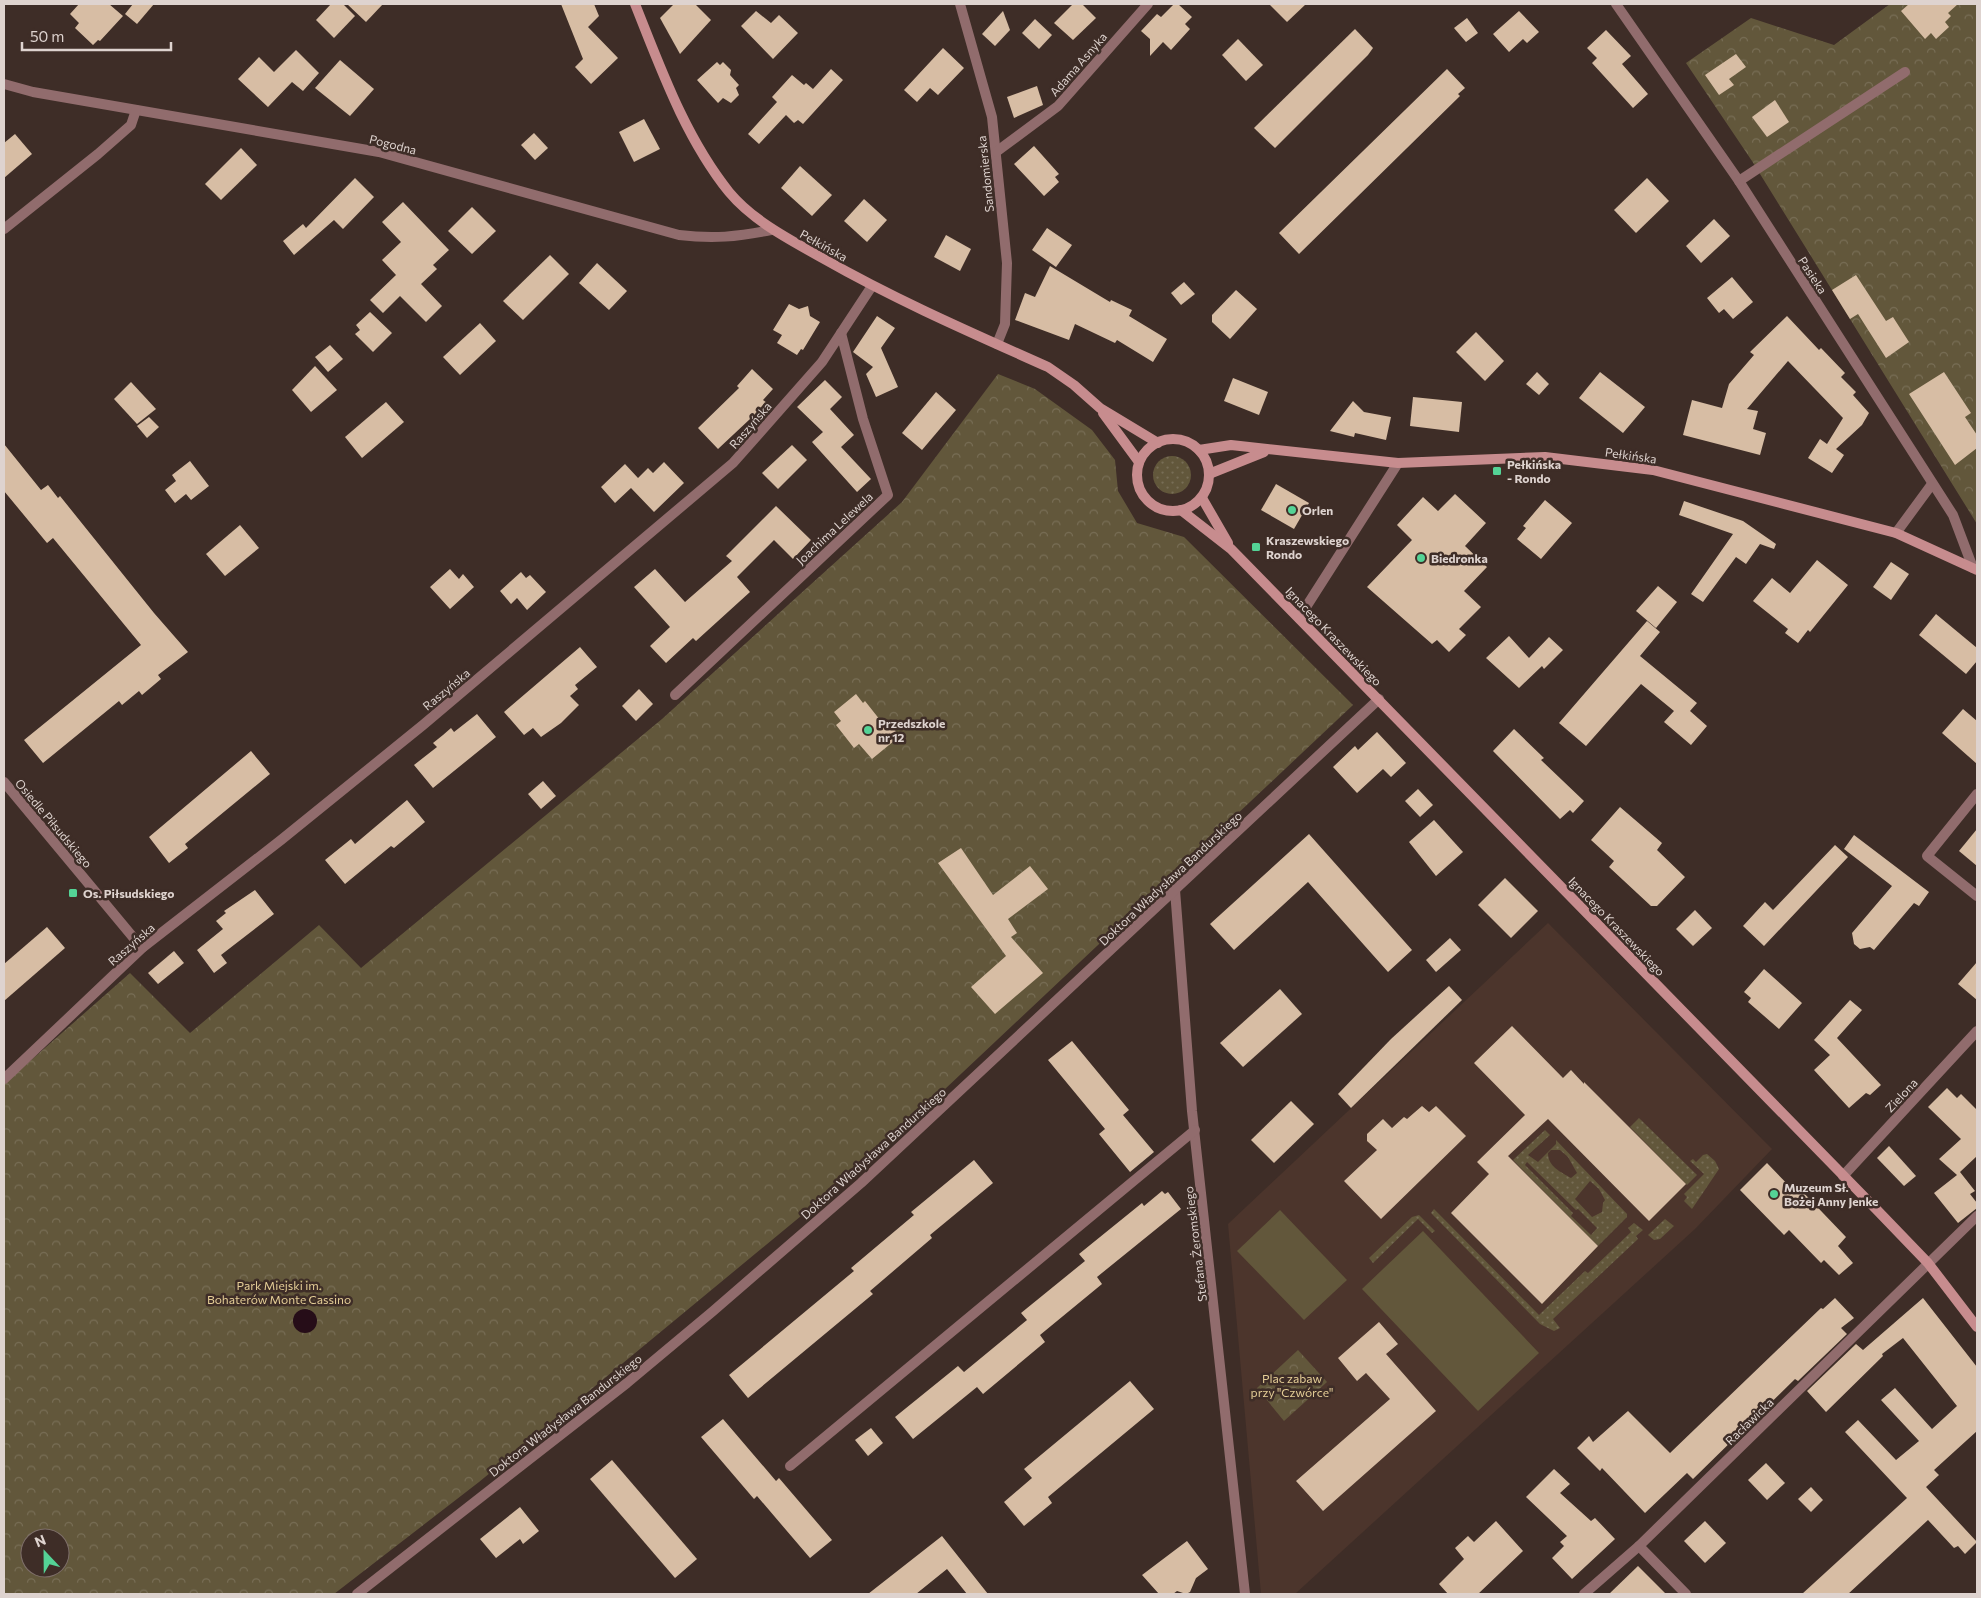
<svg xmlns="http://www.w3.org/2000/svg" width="1981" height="1598" font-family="Commissioner,sans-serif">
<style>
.built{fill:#4c352c}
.grass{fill:url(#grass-dots);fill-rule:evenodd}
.park{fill:url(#park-crowns);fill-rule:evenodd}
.garden{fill:#62573b}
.water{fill:#260d18}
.building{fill:#d7bda4}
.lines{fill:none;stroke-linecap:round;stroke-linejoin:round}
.street{stroke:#916c6d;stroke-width:10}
.secondary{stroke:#c78c8e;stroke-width:10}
.poi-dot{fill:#54d396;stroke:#3e2d27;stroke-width:2}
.labels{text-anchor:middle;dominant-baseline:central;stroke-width:5;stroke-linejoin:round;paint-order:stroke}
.street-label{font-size:12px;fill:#ded3cf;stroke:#3e2d27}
.poi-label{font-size:12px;font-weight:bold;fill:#ded3cf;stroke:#3e2d27;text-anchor:start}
.park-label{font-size:12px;fill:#e5ce97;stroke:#3e2d27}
</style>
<defs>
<pattern id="grass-dots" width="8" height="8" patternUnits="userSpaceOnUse" patternTransform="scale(1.25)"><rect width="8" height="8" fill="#62573b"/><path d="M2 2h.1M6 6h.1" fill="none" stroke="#786e56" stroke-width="1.8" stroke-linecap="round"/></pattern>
<pattern id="park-crowns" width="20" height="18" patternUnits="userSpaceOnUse" patternTransform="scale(1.25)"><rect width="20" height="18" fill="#62573b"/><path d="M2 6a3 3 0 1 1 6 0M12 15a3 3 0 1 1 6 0" fill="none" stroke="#786e56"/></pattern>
</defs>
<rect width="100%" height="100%" fill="#3e2d27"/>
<polygon class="built" points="1548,923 1772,1149 1695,1229 1295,1594 1261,1594 1228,1224"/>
<g class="grass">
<circle cx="1172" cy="475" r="19"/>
<polygon points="1639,1118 1697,1175 1687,1185 1630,1127"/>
<path d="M1545 1130 1550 1135 1528 1155 1538 1162 1556 1144V1140L1627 1214V1217L1598 1246 1513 1160ZM1551 1150H1560L1568 1157 1577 1173 1571 1178C1561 1172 1548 1167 1548 1153ZM1527 1162 1576 1210 1578 1209 1597 1228 1591 1235 1571 1216 1573 1213 1525 1165ZM1590 1181 1599 1189 1605 1200 1603 1203 1602 1212 1592 1217 1575 1199Z"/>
<polygon points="1707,1154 1715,1161 1719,1169 1692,1209 1684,1201 1687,1197 1684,1194 1704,1174 1690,1161 1693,1159 1696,1162 1703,1155"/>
<polygon points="1434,1209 1539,1315 1585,1271 1588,1273 1631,1232 1628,1228 1634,1223 1643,1230 1636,1236 1638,1239 1553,1319 1560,1328 1554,1331 1540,1324 1431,1213"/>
<polygon points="1419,1215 1435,1231 1432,1233 1418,1219 1373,1263 1369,1258 1412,1217"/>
<polygon points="1665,1219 1674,1226 1660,1239 1654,1240 1648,1235"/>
</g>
<g class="park">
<polygon points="1890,4 1977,4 1977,524 1752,161 1686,63 1751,18 1834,45"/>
<path d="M998 374 1035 389 1092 430 1115 460 1118 491 1137 523 1184 537 1353 705 876 1154 479 1482 334 1594H4V1084L130 973 190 1033 319 925 361 968 662 719 902 502ZM30 1538H60V1568H30Z"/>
<polygon points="1298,1350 1327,1382 1284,1421 1257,1388"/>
</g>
<g class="garden">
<polygon points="1280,1210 1347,1280 1304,1320 1237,1251"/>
<polygon points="1423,1231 1539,1353 1478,1411 1362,1289"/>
</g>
<circle class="water" cx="305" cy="1321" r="12"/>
<g class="building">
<polygon points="79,4 109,4 123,16 100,41 98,40 93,45 75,28 79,23 70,14"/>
<polygon points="133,4 154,4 137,24 125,14"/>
<polygon points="331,4 343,4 355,16 334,38 316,20"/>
<polygon points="347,4 383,4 366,22"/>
<polygon points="561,4 594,4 599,16 588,27 618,58 591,84 575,67 583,59"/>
<polygon points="674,4 695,4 711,20 680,54 660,18"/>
<polygon points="1073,4 1082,4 1096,18 1073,40 1054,23"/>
<polygon points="1174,4 1178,4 1192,17 1185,24 1190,29 1171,50 1163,42 1150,56 1150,39 1141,31 1157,14 1161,17"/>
<polygon points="1269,4 1306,4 1287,22"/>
<polygon points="1909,4 1958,4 1948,13 1951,16 1945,22 1949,27 1936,39 1931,33 1925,39 1901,11"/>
<polygon points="756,11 771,23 779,15 798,33 773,59 741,26"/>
<polygon points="1003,11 1010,30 995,46 982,34"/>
<polygon points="1519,11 1539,32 1527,43 1523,39 1509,52 1493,34"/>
<polygon points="1467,18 1478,33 1466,42 1454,28"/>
<polygon points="1035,19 1052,35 1039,49 1022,33"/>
<polygon points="1355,29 1373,48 1368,55 1275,148 1254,128"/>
<polygon points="1606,30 1631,56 1622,64 1648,94 1633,108 1592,63 1597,58 1587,48"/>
<polygon points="1238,39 1263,65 1246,81 1222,55"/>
<polygon points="943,48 964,68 938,95 930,88 917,102 904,90"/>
<polygon points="296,50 319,73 303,91 292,82 268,107 238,79 259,57 274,72"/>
<polygon points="1736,54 1746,67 1729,79 1734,85 1719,95 1705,75"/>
<polygon points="340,60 374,89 350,116 315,88"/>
<polygon points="717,62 720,65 723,62 731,70 730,75 739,85 736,88 739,95 731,103 723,98 718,103 697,80"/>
<polygon points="831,69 843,80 803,124 798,120 794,123 786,115 759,144 748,134 777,102 772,97 792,75 804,85 806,83 813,89"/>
<polygon points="1447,69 1465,88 1458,94 1460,96 1299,254 1279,233"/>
<polygon points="1037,86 1043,105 1014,118 1007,97"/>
<polygon points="1775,100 1789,122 1767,137 1752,117"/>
<polygon points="644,119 660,149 634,162 619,132"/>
<polygon points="534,133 548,148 535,160 521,145"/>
<polygon points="15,134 32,154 4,178 4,143"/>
<polygon points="1034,146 1059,174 1055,177 1059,182 1044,196 1014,164"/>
<polygon points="241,148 257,165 221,200 205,184"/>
<polygon points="800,166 832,195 812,216 781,188"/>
<polygon points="355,178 374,197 343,229 334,220 294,255 283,241 303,224 306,228"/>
<polygon points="1647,178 1669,201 1636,233 1614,210"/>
<polygon points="864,199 887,220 867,242 844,221"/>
<polygon points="403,202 449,250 433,265 437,269 421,284 442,306 426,322 400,296 383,313 370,300 396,275 382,260 401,242 382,222"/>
<polygon points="472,207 496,231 472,254 448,231"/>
<polygon points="1714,219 1730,236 1701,263 1686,246"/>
<polygon points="1047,228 1072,245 1056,267 1032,250"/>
<polygon points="946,235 971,249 960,271 934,257"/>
<polygon points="550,255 569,274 523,320 503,301"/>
<polygon points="597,263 627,291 609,310 579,283"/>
<polygon points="1050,266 1110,302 1111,300 1132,310 1129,316 1167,339 1153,362 1117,340 1115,343 1075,324 1069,340 1015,320 1025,293 1035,297"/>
<polygon points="1856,275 1886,321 1893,317 1909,342 1886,358 1858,314 1850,319 1832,290"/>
<polygon points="1732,277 1753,302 1733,319 1724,309 1719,313 1707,298"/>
<polygon points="1184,282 1195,294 1181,305 1171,293"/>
<polygon points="1236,290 1257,309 1230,339 1212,322 1212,315"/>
<polygon points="789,304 799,309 808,306 810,316 820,322 803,350 801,349 797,355 777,343 782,335 773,330"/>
<polygon points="370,312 392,333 373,352 355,334 360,330 356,325"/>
<polygon points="877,316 895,328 881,348 898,387 876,397 866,374 873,367 853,352"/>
<polygon points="1787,316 1819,350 1821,348 1845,373 1841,377 1856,392 1853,395 1869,413 1862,425 1836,449 1844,455 1832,473 1808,458 1820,439 1827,444 1843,418 1788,361 1747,409 1758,411 1753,429 1766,433 1760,455 1683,435 1692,400 1722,408 1729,384 1754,355 1750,352"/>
<polygon points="480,323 496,341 460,375 443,357"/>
<polygon points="1476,332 1504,361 1485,381 1456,352"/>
<polygon points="330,345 343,359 328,372 315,357"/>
<polygon points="315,366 337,390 311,412 292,390"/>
<polygon points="752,369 773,389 763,400 767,403 752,420 750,419 718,449 698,428 739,388 737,386"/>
<polygon points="1537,372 1549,384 1539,395 1526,384"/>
<polygon points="1600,372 1645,407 1623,433 1579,398"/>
<polygon points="1944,372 1971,413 1965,417 1977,435 1977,448 1955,465 1909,394"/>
<polygon points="1233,378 1268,392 1259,415 1224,401"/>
<polygon points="825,380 842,397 830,409 854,435 841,447 871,479 857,492 812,442 823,432 797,407"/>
<polygon points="131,382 156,409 137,424 114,399"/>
<polygon points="936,392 956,410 922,450 902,433"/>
<polygon points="1413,397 1462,402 1459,432 1410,426"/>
<polygon points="1353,401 1364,412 1391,417 1386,440 1355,433 1354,437 1330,431"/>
<polygon points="386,402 404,422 362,458 345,437"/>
<polygon points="149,417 159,427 147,438 137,426"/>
<polygon points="4,444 41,490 48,485 58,498 60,496 154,613 188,652 158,675 161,679 142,695 139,691 122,705 119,701 43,763 24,740 141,645 53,538 47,543 4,491"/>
<polygon points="792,445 807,460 778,489 762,473"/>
<polygon points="190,461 209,486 191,500 186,494 175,503 165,490 176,481 172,475"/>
<polygon points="664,462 684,483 654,512 631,488 615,503 601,487 625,464 638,478 648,468 653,473"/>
<polygon points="1276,484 1309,503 1294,529 1261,510"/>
<polygon points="1455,494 1486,523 1465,546 1487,567 1464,591 1481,607 1459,629 1466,635 1449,652 1437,640 1432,644 1367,587 1412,540 1397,525 1423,497 1438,511"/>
<polygon points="1545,500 1572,523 1541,559 1517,539 1526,528 1523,526"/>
<polygon points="1684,501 1743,521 1776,544 1774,549 1760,544 1746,564 1736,557 1703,602 1691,594 1733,534 1679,515"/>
<polygon points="776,506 811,540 793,559 774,540 737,577 750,592 696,641 693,638 666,663 650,646 670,627 634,587 655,569 685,602 732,561 726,556"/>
<polygon points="240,525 259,548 225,576 206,554"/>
<polygon points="1817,560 1848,585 1810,632 1808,630 1798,643 1785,633 1788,629 1753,601 1772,578 1790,593"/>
<polygon points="1891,562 1909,574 1891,600 1873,587"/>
<polygon points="450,569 459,579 463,574 474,587 450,609 430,587"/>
<polygon points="521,572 526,578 530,575 546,592 527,610 517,598 511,604 500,591"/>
<polygon points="1658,586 1677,602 1656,628 1636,611"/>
<polygon points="1936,614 1977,648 1977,661 1966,674 1919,635"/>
<polygon points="1647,621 1660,632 1640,656 1697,703 1690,711 1707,726 1691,745 1664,722 1674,711 1641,684 1586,746 1559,723"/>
<polygon points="1509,636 1529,658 1549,637 1563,650 1544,669 1542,666 1519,688 1486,658"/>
<polygon points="580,647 597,667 575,685 578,689 570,696 579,705 561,723 541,737 533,728 524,735 504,712"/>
<polygon points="639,689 653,704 636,721 622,706"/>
<polygon points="856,694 863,703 865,701 884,725 888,722 900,736 872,759 859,744 854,748 836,725 841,721 834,712"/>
<polygon points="1963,709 1977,721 1977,764 1942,733"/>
<polygon points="477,714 496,737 433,788 414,765 437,747 433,743 443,735 451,728 454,732"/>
<polygon points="1514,729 1544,758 1541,760 1584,801 1573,813 1570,810 1560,819 1493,751"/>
<polygon points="1377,732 1406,763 1391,777 1383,769 1357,793 1333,767 1355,746 1358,750"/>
<polygon points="251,751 270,774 185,844 188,848 169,863 149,837"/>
<polygon points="543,781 556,796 541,809 528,794"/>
<polygon points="1418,789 1433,805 1420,817 1405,801"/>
<polygon points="407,800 425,822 394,848 391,846 345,884 325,860 351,839 355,844"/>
<polygon points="1620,807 1662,843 1657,850 1685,877 1657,906 1651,906 1609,867 1614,861 1591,840"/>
<polygon points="1434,820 1463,852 1436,876 1409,842"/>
<polygon points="1977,829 1977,866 1959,851"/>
<polygon points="1309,834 1412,950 1388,972 1308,882 1234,950 1210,924"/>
<polygon points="1854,835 1929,892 1919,906 1914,903 1874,950 1870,947 1860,949 1854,944 1852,933 1892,886 1844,849"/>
<polygon points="1835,845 1848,857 1764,946 1743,926 1765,902 1773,910"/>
<polygon points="961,848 993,895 1030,866 1048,889 1008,919 1017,933 1011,937 1043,973 995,1014 971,987 1006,956 938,863"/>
<polygon points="1505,878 1538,911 1511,938 1478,905"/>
<polygon points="255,890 274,914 221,955 227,963 214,973 197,950 223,929 216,921 226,913 224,911"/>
<polygon points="1695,910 1712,928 1693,946 1676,929"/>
<polygon points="47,927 65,948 4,1001 4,964"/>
<polygon points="1450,938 1461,950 1436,972 1426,960"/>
<polygon points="174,951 184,963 158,984 148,973"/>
<polygon points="1977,962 1977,1000 1958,984"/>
<polygon points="1764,969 1802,1003 1779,1029 1748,1002 1751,998 1744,992"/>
<polygon points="1449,986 1462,1000 1351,1108 1338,1094 1391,1039"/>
<polygon points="1280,989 1302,1014 1243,1067 1220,1043"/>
<polygon points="1850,1000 1862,1010 1837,1038 1881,1085 1870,1095 1866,1093 1849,1108 1814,1070 1830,1055 1814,1040"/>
<polygon points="1512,1026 1563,1078 1571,1070 1584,1084 1584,1082 1686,1184 1649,1221 1548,1119 1508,1156 1598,1246 1542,1304 1451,1213 1489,1174 1477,1162 1525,1115 1474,1063"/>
<polygon points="1072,1041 1129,1110 1123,1115 1154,1152 1130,1172 1099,1134 1105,1129 1048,1060"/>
<polygon points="1947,1088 1957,1098 1961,1094 1977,1110 1977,1156 1960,1172 1975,1191 1970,1194 1977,1203 1977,1208 1958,1223 1934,1193 1957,1175 1939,1159 1961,1139 1928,1107"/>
<polygon points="1291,1101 1314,1124 1274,1163 1251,1140"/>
<polygon points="1422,1106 1429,1112 1436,1106 1466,1136 1381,1219 1344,1181 1377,1150 1367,1141 1367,1134 1383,1119 1392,1128 1404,1117 1407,1119"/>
<polygon points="1889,1146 1916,1176 1904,1186 1877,1158"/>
<polygon points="974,1160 993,1183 930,1235 932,1238 870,1291 873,1294 748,1398 729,1375 854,1271 851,1268 914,1215 911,1212"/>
<polygon points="1767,1163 1796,1193 1800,1189 1846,1237 1838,1246 1853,1263 1839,1275 1824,1260 1821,1263 1789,1230 1784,1235 1740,1190"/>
<polygon points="1162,1191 1165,1194 1168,1192 1181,1209 1097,1277 1102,1284 1040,1335 1045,1342 983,1394 977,1387 913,1439 895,1417 958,1366 964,1372 1027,1320 1021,1313 1085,1261 1079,1254 1142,1203 1144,1206"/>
<polygon points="1835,1298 1854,1318 1841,1328 1847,1334 1798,1381 1795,1379 1693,1479 1687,1473 1645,1513 1602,1468 1600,1471 1577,1448 1589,1436 1593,1442 1628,1411 1670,1453 1821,1308 1823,1309"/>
<polygon points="1923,1298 1977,1367 1977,1431 1934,1470 1939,1475 1926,1487 1977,1542 1965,1554 1958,1546 1954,1548 1928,1520 1848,1594 1802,1594 1907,1498 1845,1432 1858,1420 1896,1460 1919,1441 1881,1400 1895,1388 1932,1429 1957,1406 1903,1338 1882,1354 1883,1356 1826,1412 1807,1391 1856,1344 1863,1350"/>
<polygon points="1379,1322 1398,1344 1386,1354 1436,1411 1323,1511 1296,1481 1390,1399 1366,1373 1357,1381 1338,1358"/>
<polygon points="1130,1381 1154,1409 1048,1497 1052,1503 1024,1526 1004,1502 1032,1478 1024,1469"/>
<polygon points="723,1419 776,1481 779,1478 832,1540 810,1558 757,1496 754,1499 701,1437"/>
<polygon points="871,1428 883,1443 868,1456 855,1440"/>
<polygon points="612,1460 697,1559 675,1578 590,1479"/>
<polygon points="1766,1463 1785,1483 1767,1500 1748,1480"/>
<polygon points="1554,1469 1570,1484 1560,1493 1591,1521 1595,1518 1615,1539 1572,1579 1552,1558 1564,1546 1560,1542 1567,1536 1526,1497"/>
<polygon points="1811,1487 1823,1500 1811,1512 1798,1499"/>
<polygon points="520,1507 539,1531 523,1544 520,1539 496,1558 480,1539"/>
<polygon points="1496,1521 1523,1551 1478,1594 1448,1594 1439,1584 1464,1559 1455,1548 1468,1536 1474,1542"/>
<polygon points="1705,1521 1726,1543 1705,1563 1684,1541"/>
<polygon points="942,1536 988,1594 967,1594 947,1569 916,1594 868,1594"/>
<polygon points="1187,1541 1208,1569 1196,1578 1190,1592 1186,1594 1177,1591 1173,1594 1159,1594 1142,1575"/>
<polygon points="1638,1566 1666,1594 1609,1594"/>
</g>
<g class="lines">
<g class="street">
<polyline points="960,4 992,117 1007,263 1005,324 997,344"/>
<polyline points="1616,4 1739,181 1953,515 1973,568"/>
<path d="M4 84 33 92 379 152 679 235C713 239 737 237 771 230"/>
<polyline points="996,152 1058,106 1148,4"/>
<polyline points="1739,181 1905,72"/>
<polyline points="4,229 98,154 131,125 136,110"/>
<polyline points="1896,533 1932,484"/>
<polyline points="1299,618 1398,463"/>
<polyline points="675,695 888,495 863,419 841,333"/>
<polyline points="4,782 142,948"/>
<polyline points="1977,794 1927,856 1977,896"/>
<polyline points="1175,890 1192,1111 1245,1594"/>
<polyline points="4,1079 142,948 281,840 423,725 733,463 822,362 872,286"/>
<polyline points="1843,1176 1977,1031"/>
<polyline points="790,1466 1195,1130"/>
<polyline points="1639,1546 1686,1594"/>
<polyline points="357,1594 627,1383 712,1312 861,1183 1379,699"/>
<polyline points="1584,1594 1639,1546 1977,1216"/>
</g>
<g class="secondary">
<path d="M635 4C661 69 685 137 729 192 754 222 791 240 824 259 896 300 972 333 1048 367L1074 385 1100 408 1158 443"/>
<polyline points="1103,413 1139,462"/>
<circle cx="1173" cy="475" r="36"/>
<polyline points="1199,450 1231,445 1398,463 1545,457 1653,470 1896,533 1977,570"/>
<polyline points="1209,474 1264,452"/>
<polyline points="1202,498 1228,543"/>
<polyline points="1181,510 1231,549 1876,1209 1928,1263 1977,1327"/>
</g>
</g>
<g class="poi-dot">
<rect x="1492" y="466" width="10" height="10" rx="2.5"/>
<circle cx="1292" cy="510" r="5"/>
<rect x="1251" y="542" width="10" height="10" rx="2.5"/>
<circle cx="1421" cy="558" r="5"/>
<circle cx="868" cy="730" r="5"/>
<rect x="68" y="888" width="10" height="10" rx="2.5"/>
<circle cx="1774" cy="1194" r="5"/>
</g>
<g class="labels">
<g class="street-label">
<text transform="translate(1078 64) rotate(-49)">Adama Asnyka</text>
<text transform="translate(393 144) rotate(14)">Pogodna</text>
<text transform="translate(985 174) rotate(-96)">Sandomierska</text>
<text transform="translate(824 245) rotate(29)">Pełkińska</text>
<text transform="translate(1813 275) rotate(57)">Pasieka</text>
<text transform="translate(750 425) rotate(-49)">Raszyńska</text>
<text transform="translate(1631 455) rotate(8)">Pełkińska</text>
<text transform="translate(834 528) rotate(-43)">Joachima Lelewela</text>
<text transform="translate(1334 636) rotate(46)">Ignacego Kraszewskiego</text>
<text transform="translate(446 689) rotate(-40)">Raszyńska</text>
<text transform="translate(54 823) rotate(50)">Osiedle Piłsudskiego</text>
<text transform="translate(1170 878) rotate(-43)">Doktora Władysława Bandurskiego</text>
<text transform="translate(1617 926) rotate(46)">Ignacego Kraszewskiego</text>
<text transform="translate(131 944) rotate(-41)">Raszyńska</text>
<text transform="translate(1901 1095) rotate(-47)">Zielona</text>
<text transform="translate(873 1153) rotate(-42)">Doktora Władysława Bandurskiego</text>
<text transform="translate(1195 1244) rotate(-97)">Stefana Żeromskiego</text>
<text transform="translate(565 1415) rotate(-38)">Doktora Władysława Bandurskiego</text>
<text transform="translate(1749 1421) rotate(-44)">Racławicka</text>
</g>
<g class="poi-label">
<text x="1507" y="464">Pełkińska<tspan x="1507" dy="14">- Rondo</tspan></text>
<text x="1302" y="510">Orlen</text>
<text x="1266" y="540">Kraszewskiego<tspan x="1266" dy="14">Rondo</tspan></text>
<text x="1431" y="558">Biedronka</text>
<text x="878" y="723">Przedszkole<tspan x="878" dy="14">nr 12</tspan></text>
<text x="83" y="893">Os. Piłsudskiego</text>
<text x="1784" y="1187">Muzeum Sł.<tspan x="1784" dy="14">Bożej Anny Jenke</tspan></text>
</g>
<g class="park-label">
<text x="279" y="1285">Park Miejski im.<tspan x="279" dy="14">Bohaterów Monte Cassino</tspan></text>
<text x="1292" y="1378">Plac zabaw<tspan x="1292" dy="14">przy "Czwórce"</tspan></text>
</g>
</g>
<rect width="1981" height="1598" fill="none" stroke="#ded3cf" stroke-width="10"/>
<g transform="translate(45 1553) rotate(338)"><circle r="24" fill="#3e2d27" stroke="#7e6f6a"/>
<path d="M0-4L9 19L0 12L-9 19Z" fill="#54d396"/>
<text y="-8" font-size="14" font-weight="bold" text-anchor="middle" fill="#ded3cf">N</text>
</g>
<path d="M22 42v8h149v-8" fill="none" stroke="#ded3cf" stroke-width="2.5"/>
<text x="30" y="42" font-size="15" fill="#ded3cf" stroke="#3e2d27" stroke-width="4" paint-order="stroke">50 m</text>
</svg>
